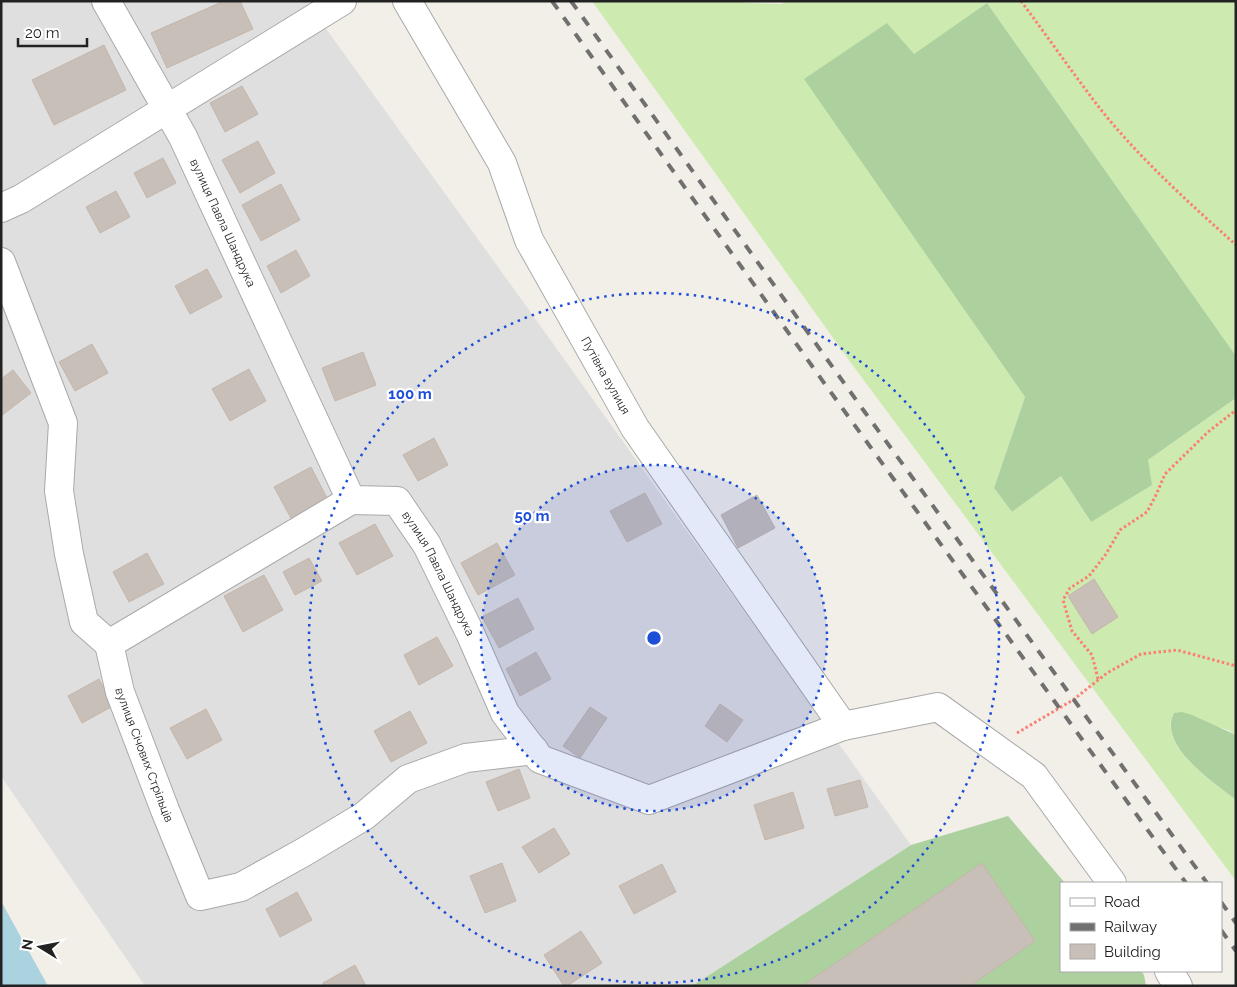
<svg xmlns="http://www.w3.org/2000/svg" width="1237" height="987" font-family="Raleway,sans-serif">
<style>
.residential{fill:#e0dfdf}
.grass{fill:#cdebb0}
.forest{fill:#add19e}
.water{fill:#aad3df}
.building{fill:#c7bfb8;stroke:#c4b6ab}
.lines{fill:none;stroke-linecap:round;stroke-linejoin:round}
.minor-casing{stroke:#a9a9a9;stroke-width:30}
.path{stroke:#fa8072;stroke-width:3;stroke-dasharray:2.5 2.5;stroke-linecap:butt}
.minor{stroke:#fff;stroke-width:28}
.rail{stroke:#707070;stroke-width:4;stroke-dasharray:10 10;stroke-linecap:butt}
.ring{fill:none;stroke:#1d4ed8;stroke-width:2.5;stroke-dasharray:2.5 5}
.labels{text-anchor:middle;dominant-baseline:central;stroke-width:4.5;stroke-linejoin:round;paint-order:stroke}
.street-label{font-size:12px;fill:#222;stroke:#fff}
.centre{fill:#1d4ed8;stroke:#fff;stroke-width:2.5}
.ring-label{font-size:15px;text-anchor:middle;font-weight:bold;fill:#1d4ed8;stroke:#fff;stroke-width:4.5;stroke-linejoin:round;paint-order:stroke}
</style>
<rect width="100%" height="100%" fill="#f2efe9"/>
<polygon class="residential" points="1,1 306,1 519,296 911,845 692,986 145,986 1,776"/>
<path class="grass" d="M592 1H742L746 3 781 4 787 1H1236V356L987 3 914 55 887 24 805 79 1025 397 994 488 1012 512 1061 476 1091 522 1148 460 1236 398V735L1228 730 1174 713C1156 746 1214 782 1236 800V881L851 363Z"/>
<g class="forest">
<polygon points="987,3 1236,356 1236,398 1148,460 1152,485 1091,522 1061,476 1012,512 994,488 1025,397 804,79 887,23 914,54"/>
<path d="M1182 712 1192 715 1236 735V800C1214 782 1157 746 1174 713Z"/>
<polygon points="1008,816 1065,883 1061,883 1061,971 1141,971 1144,975 1146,986 692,986 911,845"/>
</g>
<polygon class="water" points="1,901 48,986 1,986"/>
<g class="building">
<polygon points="224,1 240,1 253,29 167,68 151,33"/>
<polygon points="104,45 126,90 54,125 32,80"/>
<polygon points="242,86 258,114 225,132 210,103"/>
<polygon points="258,141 275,173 240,193 222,160"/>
<polygon points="163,158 176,183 147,198 134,173"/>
<polygon points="281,184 300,220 261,241 242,205"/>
<polygon points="116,191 130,217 100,233 86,207"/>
<polygon points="296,250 310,276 281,293 267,266"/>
<polygon points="207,269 222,297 190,314 175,286"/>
<polygon points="92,344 108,373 75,391 59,362"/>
<polygon points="363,352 376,385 335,401 322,368"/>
<polygon points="249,369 266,401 230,421 212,389"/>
<polygon points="13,370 31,393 1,416 1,379"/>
<polygon points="434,438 448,465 418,481 403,455"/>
<polygon points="311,467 328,500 292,520 274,487"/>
<polygon points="645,493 662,524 627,542 610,511"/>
<polygon points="757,495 775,528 738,548 721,515"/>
<polygon points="375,524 393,556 357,575 339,543"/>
<polygon points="497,543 515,575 478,595 461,563"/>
<polygon points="147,553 164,584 129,602 113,572"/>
<polygon points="309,558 322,581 295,595 283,572"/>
<polygon points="264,575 283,610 243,632 224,596"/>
<polygon points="1094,579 1118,617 1092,634 1068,596"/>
<polygon points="518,598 534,629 499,648 482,617"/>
<polygon points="437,637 453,666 419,685 404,655"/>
<polygon points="536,652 551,679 520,696 506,669"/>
<polygon points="99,679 113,706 82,723 68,696"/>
<polygon points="720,704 743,720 727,742 705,726"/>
<polygon points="590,707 607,718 580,758 563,746"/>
<polygon points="206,709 222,740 187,759 170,728"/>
<polygon points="410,711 427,743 391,762 374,731"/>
<polygon points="519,769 530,798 498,811 486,782"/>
<polygon points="860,780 868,807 835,816 827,789"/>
<polygon points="793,792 804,828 765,840 754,805"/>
<polygon points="554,828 570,854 539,873 522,847"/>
<polygon points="502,863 516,901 485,913 470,876"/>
<polygon points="982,863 1035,941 970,986 802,986"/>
<polygon points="662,864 676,892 634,914 619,886"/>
<polygon points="297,892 312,920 280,937 266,909"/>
<polygon points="581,931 602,963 567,986 564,986 544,955"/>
<polygon points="355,965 366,986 324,986 323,983"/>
</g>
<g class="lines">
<g class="minor-casing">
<g id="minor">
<path id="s1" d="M106 1 183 137 351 500 397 501 427 545 470 633 505 713 540 759 649 800 843 726 938 707 1034 776 1112 883"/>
<path id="s2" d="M407 1 502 163 529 240 635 428 843 726"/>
<polyline points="1,208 21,199 342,1"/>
<path id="s3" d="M1 262 63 423 59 491 69 554 84 622 109 644 120 692 165 810 200 896 241 887 304 852 364 816 408 779 466 758 534 750"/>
<polyline points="109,644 351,500"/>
<polyline points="1169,971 1178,986"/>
</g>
</g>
<g class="path">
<path d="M1021 1C1047 36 1072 72 1098 106 1138 157 1188 202 1236 245"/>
<polyline points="1098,679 1092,655 1072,631 1063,600 1070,588 1089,576 1106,554 1120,530 1147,512 1156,495 1165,474 1208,432 1236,410"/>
<polyline points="1017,733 1073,700 1107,673 1141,654 1177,650 1236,666"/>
</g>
<use href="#minor" class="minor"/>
<g class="rail">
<polyline points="552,1 827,387 1186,883"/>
<polyline points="571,1 864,411 1207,883"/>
<polyline points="1221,902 1236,923"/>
<polyline points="1221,930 1236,951"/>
</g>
</g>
<circle cx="654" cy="638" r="173" fill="#1d4ed8" fill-opacity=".12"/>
<g class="ring">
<circle cx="654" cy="638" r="173"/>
<circle cx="654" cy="638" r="345"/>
</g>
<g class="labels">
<g class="street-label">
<text stroke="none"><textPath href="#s1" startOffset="251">вулиця Павла Шандрука</textPath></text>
<text stroke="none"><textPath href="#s2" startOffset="425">Путівна вулиця</textPath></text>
<text stroke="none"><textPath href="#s1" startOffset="686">вулиця Павла Шандрука</textPath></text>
<text stroke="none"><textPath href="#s3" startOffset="524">вулиця Січових Стрільців</textPath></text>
</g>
</g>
<circle cx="654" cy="638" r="8" class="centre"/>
<g class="ring-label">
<text x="410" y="399">100 m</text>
<text x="532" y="521">50 m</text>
</g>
<rect width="1237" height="987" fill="none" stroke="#222222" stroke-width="5"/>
<rect x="1060" y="882" width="162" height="90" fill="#ffffff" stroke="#a7a7a7"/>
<rect x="1070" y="898" width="25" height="8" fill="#ffffff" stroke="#a7a7a7"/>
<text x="1104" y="907" font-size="15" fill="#222222">Road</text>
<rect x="1070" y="923" width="25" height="8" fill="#707070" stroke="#a7a7a7"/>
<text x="1104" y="932" font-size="15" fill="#222222">Railway</text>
<rect x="1070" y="944" width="25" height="15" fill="#c7bfb8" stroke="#a7a7a7"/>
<text x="1104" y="957" font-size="15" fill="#222222">Building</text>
<g transform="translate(40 947) rotate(280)" stroke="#ffffff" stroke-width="4" paint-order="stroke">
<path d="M0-4L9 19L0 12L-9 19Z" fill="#222222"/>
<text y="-8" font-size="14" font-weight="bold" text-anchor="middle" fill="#222222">N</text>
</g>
<path d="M18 38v8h69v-8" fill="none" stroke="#222222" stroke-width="2.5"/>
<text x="25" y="38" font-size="15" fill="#222222" stroke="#ffffff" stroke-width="4" paint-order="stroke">20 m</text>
</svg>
